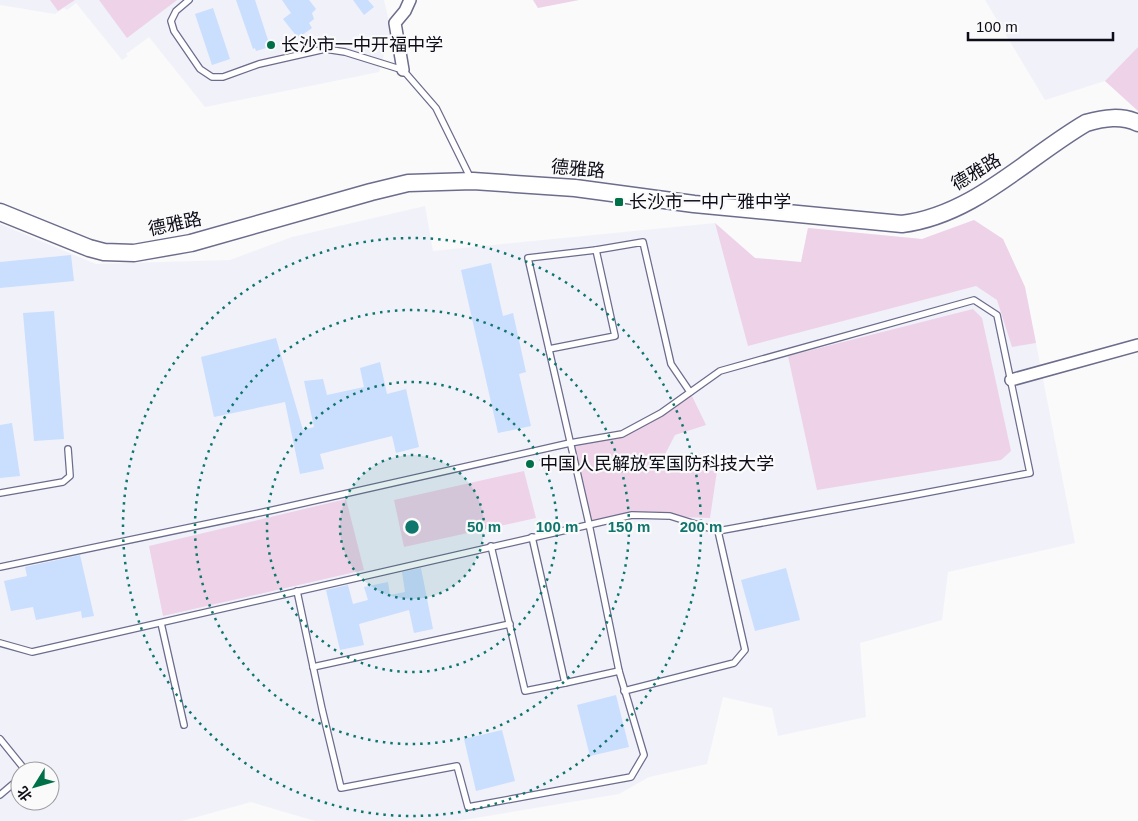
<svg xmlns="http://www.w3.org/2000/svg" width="1138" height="821" font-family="Helvetica,'Noto Sans SC',sans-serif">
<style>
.built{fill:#f1f1fa;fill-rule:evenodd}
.green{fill:#eed2e8}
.building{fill:#cadefe}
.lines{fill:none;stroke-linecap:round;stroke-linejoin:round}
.lane-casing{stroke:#6c6c8c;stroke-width:8}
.street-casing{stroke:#6c6c8c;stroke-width:14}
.secondary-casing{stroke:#6c6c8c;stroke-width:19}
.lane{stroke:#fff;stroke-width:5.5}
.street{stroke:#fff;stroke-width:11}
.secondary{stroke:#fff;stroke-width:16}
.ring{fill:none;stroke:#0f766e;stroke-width:2.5;stroke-dasharray:2.5 5}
.poi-dot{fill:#007049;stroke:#fafafa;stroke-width:2}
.labels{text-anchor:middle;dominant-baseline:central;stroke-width:4.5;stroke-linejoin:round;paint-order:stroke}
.poi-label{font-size:18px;fill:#0d0d19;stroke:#fafafa;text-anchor:start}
.street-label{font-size:18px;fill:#0d0d19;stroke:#fafafa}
.centre{fill:#0f766e;stroke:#fafafa;stroke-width:2.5}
.ring-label{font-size:15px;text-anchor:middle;font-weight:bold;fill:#0f766e;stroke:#fafafa;stroke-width:4.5;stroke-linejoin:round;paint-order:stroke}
</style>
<rect width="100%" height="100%" fill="#fafafa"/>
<g class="built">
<polygon points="0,0 384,0 391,30 379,72 205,107 149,37 126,54 128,56 122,60 76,3 67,10 64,8 55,14 0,5"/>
<polygon points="985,0 1138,0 1138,47 1105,81 1045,100"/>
<path d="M425 206 433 251 715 223 755 258 801 262 808 228 922 239 974 220 1003 239 1025 287 1075 543 948 572 942 620 860 643 866 717 778 736 772 708 723 697 707 764 649 777 619 794 457 821H315L251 802 182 821H0V224L96 264 230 260 292 237ZM20 771H50V801H20Z"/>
</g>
<g class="green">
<polygon points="50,0 75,0 58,11"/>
<polygon points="99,0 177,0 127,38"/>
<polygon points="533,0 579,0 538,8"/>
<polygon points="1138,47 1138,111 1105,81"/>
<polygon points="974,220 1003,239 1025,287 1036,343 1012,347 997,300 976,286 748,346 715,223 755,258 801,262 808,228 922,239"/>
<polygon points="973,309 982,318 1011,451 1001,460 817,490 788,356"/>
<polygon points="690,392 706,425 675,435 663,458 676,468 717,471 710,518 632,515 589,524 570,443 622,434"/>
<polygon points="524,471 536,518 404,547 394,500"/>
<polygon points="346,499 364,570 163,616 149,546"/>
</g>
<g class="building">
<polygon points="236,0 255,0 269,43 265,44 266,48 256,51 255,48 253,49"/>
<polygon points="282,0 309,0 316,9 312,13 314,19 309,23 312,28 298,38 283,19 291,13"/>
<polygon points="353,0 368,0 374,7 364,15"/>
<polygon points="213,8 230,59 212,65 195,14"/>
<polygon points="71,255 74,281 0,288 0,262"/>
<polygon points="491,263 503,316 513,313 526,372 519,374 531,426 498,433 461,270"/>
<polygon points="54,311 64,439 34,441 23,313"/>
<polygon points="276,338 303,430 314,427 304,381 323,379 327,395 364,387 360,368 380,362 387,394 406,389 419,447 396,453 392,436 320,454 324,469 300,474 285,402 214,417 201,357"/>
<polygon points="12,423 20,476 0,478 0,425"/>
<polygon points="80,555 94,616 82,618 81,611 36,620 33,607 11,611 4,581 27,576 25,567"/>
<polygon points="421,568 433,629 414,633 409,610 359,624 364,645 340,650 326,590 348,585 353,604 368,600 364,587 388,582 390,595 405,592 402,572"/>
<polygon points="786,568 800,620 755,631 741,580"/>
<polygon points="616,695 629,747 590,756 577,705"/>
<polygon points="502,730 515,781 476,791 464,739"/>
</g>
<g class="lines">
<g class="lane-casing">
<g id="lane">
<polyline points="189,0 176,11 171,21 174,31 200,69 212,77 223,77 259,64 325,49 345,52 403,70 436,108 471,179"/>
<polyline points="549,349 615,336 596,250"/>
<polyline points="0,493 63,482 70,476 68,449"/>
<polyline points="532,537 565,683 619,671"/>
<polyline points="491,546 525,691 565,683"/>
<polyline points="0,567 273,510 570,443 622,434 661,413 720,371 974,300 997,315 1030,473 909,496 718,531"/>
<polyline points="297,591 322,709 341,788 457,766 468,807 631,777 644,755 619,671 589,524 528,258 596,250 643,242 671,364 690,392"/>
<polyline points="161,623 184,725"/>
<polyline points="0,643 32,652 632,515 670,516 718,531 745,650 734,663 624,691"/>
<polyline points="313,667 510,624"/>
<polyline points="0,739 26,771"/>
<polyline points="0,795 20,778"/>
</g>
</g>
<g class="street-casing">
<g id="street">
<polyline points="403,70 395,23 405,11 410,0"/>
<polyline points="1011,380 1138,345"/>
</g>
</g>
<g class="secondary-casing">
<path id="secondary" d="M0 212 89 248 104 252 134 253 191 243 371 192 408 183 473 181 575 188 694 204 902 224C974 215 1026 158 1086 123 1104 118 1121 115 1138 123"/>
</g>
<use href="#lane" class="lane"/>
<use href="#street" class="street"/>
<use href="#secondary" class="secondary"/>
</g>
<circle cx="412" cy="527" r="72" fill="#0f766e" fill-opacity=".12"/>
<g class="ring">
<circle cx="412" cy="527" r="72"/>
<circle cx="412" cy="527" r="145"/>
<circle cx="412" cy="527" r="217"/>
<circle cx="412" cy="527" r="289"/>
</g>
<g class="poi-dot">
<circle cx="271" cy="45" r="5"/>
<rect x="614" y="197" width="10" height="10" rx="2.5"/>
<circle cx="530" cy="464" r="5"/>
</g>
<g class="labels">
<g class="poi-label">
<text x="281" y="45">长沙市一中开福中学</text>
<text x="629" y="202">长沙市一中广雅中学</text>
<text x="540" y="464">中国人民解放军国防科技大学</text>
</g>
<g class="street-label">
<text transform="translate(578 169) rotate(5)">德雅路</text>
<text transform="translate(976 172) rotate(-31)">德雅路</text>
<text transform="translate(175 224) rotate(-12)">德雅路</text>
</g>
</g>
<circle cx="412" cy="527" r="8" class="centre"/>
<g class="ring-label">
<text x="484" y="532">50 m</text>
<text x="557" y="532">100 m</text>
<text x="629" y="532">150 m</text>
<text x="701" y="532">200 m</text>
</g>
<g transform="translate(35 786) rotate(233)"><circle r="24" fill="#fafafa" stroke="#9b9ba0"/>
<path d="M0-4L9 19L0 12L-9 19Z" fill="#007049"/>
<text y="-8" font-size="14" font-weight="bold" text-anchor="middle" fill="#0d0d19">北</text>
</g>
<path d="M968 32v8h145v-8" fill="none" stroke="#0d0d19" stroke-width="2.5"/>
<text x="976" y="32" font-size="15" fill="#0d0d19" stroke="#fafafa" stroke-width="4" paint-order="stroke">100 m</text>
</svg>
